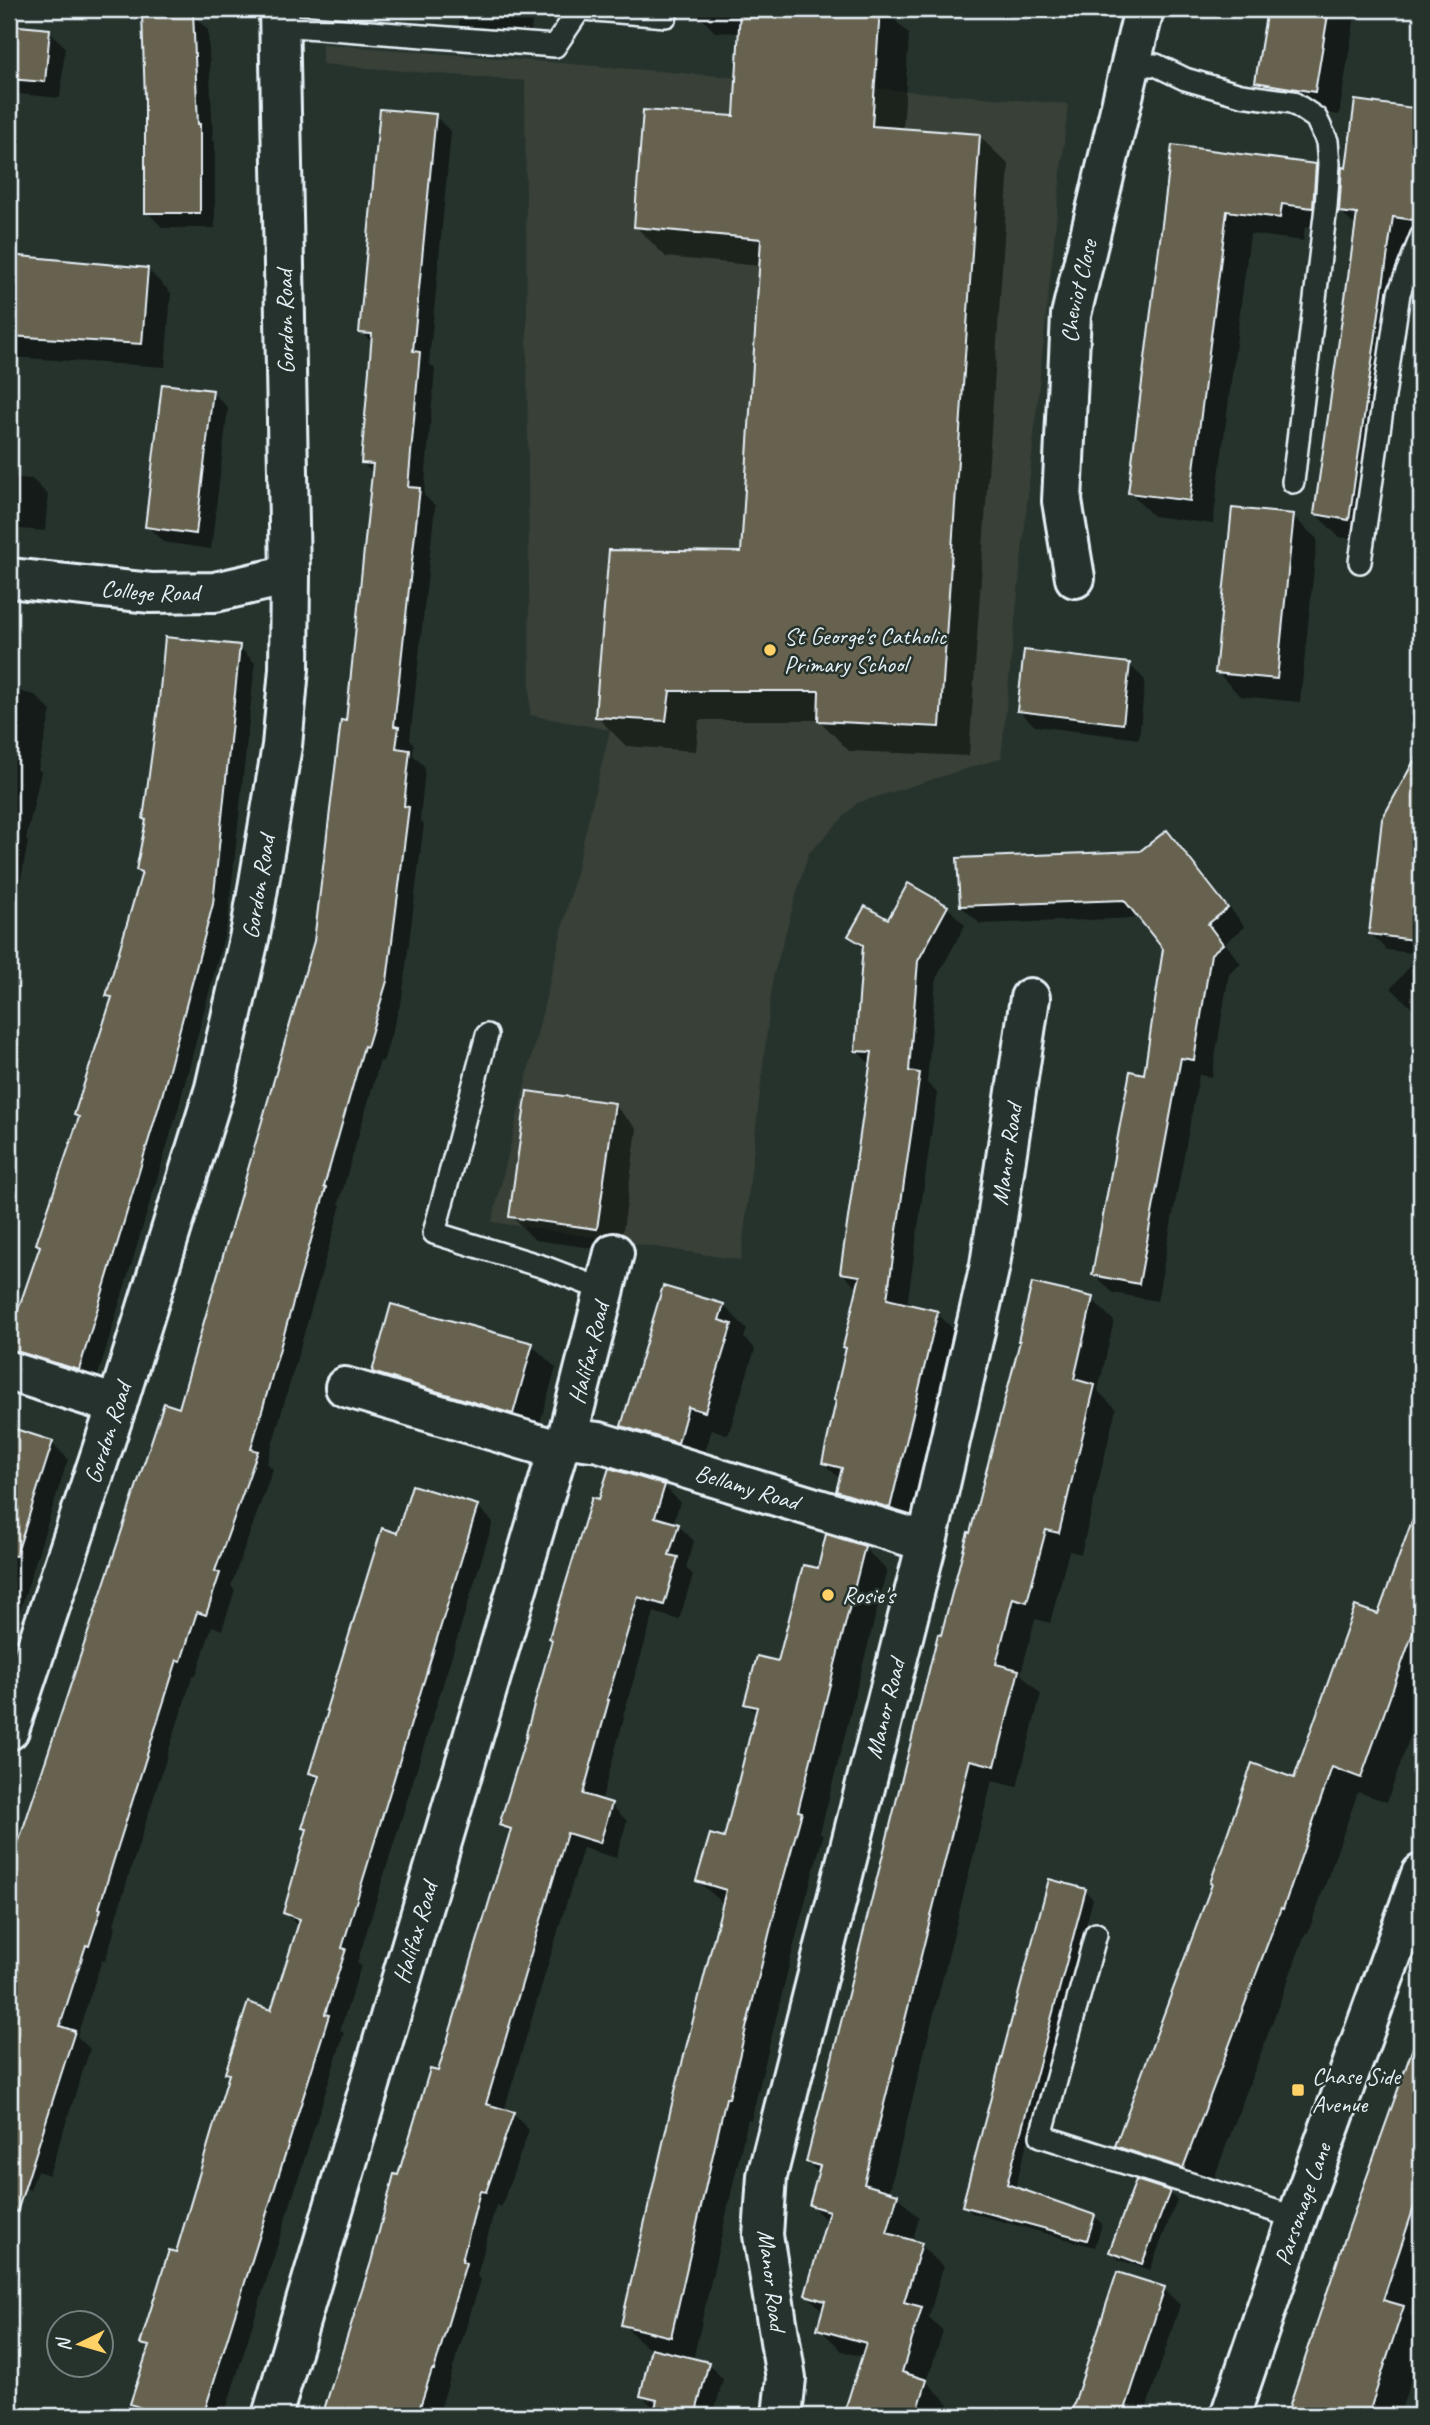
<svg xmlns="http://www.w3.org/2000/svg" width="1430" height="2425" font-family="Caveat,sans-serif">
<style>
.built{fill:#394137}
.shadow{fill:#0007}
.building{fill:#66624f;stroke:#e8f1f8;stroke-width:2}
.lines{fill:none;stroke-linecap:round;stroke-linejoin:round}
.service-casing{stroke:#e8f1f8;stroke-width:26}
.minor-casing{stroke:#e8f1f8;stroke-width:44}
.tertiary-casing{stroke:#e8f1f8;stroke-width:44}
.service{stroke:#26332d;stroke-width:21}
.minor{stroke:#26332d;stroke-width:38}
.tertiary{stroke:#26332d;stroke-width:38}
.poi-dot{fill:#ffd166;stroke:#26332d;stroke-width:2.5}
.labels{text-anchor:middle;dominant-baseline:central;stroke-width:5;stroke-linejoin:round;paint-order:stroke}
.street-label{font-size:24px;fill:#e8f1f8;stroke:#26332d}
.poi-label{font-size:24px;fill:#e8f1f8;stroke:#26332d;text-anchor:start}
</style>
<rect width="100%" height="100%" fill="#26332d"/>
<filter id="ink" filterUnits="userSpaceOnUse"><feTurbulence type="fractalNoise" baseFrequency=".0143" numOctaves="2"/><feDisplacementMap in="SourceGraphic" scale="14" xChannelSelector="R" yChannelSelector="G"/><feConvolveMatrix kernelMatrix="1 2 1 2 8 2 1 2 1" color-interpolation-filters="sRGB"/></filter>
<g filter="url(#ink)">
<polygon class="built" points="322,44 1068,104 1001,758 857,803 808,854 773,977 741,1260 492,1222 610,730 530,715 525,81 322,64"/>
<g class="shadow">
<polygon points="460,9 533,9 530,45 475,41 459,25"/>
<polygon points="692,9 884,9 909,34 903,130 979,136 1009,165 969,756 849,751 819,720 699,720 696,751 626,746 596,716 743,554 761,266 666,257 636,227 735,118 740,33 715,32"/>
<polygon points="1268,9 1356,9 1339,115 1280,105 1257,82"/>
<polygon points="192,14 208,30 213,140 215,142 215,228 163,228 147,212"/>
<polygon points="9,27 49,31 65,47 60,98 9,93"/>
<polygon points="1357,102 1421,111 1421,241 1416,240 1372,542 1339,537 1316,514 1357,228 1337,208 1336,231 1305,227 1303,241 1250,234 1213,524 1153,516 1130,493 1174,147 1315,166 1342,193 1348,170"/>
<polygon points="435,116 451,132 429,363 435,369 424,495 435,506 410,740 414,744 413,755 425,767 420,820 424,824 402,998 383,1062 380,1061 339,1203 341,1205 267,1463 273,1469 231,1586 235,1590 222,1630 212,1626 196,1676 193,1675 130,1872 114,1924 116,1926 105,1961 102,1960 77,2036 90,2049 49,2175 37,2171 30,2190 19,2186 9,2218 9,1877 165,1405 180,1410 316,941 347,723 374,474 362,463 373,344 361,332"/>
<polygon points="9,257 147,269 171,293 165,367 9,357"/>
<polygon points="212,392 228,408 211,549 163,542 147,526"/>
<polygon points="9,477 32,479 48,495 45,531 9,528"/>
<polygon points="1293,516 1317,539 1300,702 1240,696 1217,672"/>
<polygon points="239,647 255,663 228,921 177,1113 95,1385 23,1363 9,1349 9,1342 41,1247 80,1119 76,1114 113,1000 108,996 143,874 138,870 148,822 144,819"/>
<polygon points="1129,664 1145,680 1139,739 1035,726 1019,711"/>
<polygon points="9,689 35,695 51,711 38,769 41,772 26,839 28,842 17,900 14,899 9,924"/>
<polygon points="1421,752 1421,1017 1391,988 1421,954 1387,950 1371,934 1384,820"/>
<polygon points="1167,832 1185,851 1245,927 1225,943 1241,964 1229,973 1212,1077 1199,1075 1157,1301 1113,1293 1094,1275 1145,1076 1165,949 1140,918 980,924 961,906 1141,852"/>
<polygon points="947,907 965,925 936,979 927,1083 937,1093 907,1306 937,1313 955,1331 908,1525 856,1509 838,1491 841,1480 823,1463 859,1290 842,1273 872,1066 856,1050 865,951 850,936 889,922"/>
<polygon points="614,1105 637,1129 620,1252 535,1240 511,1216"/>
<polygon points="1092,1299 1114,1321 1098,1391 1116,1409 1081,1554 1069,1551 1050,1623 1035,1619 1021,1674 1041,1694 1017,1787 992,1781 889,2193 897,2196 919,2218 912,2242 921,2245 943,2267 929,2317 943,2331 927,2382 949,2404 945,2416 830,2416 832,2410 846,2413 863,2357 842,2351 819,2328 824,2312 807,2295 828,2222 811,2205 820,2174 807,2162 942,1637 971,1535"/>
<polygon points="723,1305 747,1329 744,1338 755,1349 728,1435 712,1429 701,1466 647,1449 623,1425"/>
<polygon points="532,1345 556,1368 536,1436 397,1395 374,1372"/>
<polygon points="9,1429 52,1443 68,1459 9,1645"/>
<polygon points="664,1486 680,1502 673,1524 678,1525 694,1541 686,1568 693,1575 679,1620 654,1612 623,1716 624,1718 601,1802 611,1805 627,1821 616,1858 583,1848 504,2111 513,2114 529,2130 501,2207 496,2205 477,2276 481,2280 438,2416 324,2416 399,2177 439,2073 511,1834 501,1824 600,1502"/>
<polygon points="477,1506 493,1522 357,1963 361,1966 340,2030 344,2033 224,2416 130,2416 149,2350 142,2343 177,2254 231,2076 227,2073 272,2012 299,1927 285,1913 309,1832 304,1827 319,1781 311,1773 398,1535"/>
<polygon points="1413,1523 1421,1526 1421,1705 1387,1802 1358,1792 1308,1933 1306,1932 1209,2192 1143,2171 1117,2146 1295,1780 1379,1617"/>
<polygon points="864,1548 887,1570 820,1833 823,1836 800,1921 751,2120 748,2119 693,2360 708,2364 723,2379 713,2416 655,2416 657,2411 641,2395 653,2348 645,2346 623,2324 724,1904 698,1881 726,1840 757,1714 746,1703 780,1663 819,1570"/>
<polygon points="1085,1891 1093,1899 1015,2188 1094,2216 1102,2224 1095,2247 972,2213 964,2205"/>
<polygon points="1421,2029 1421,2279 1410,2314 1421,2326 1421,2349 1399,2416 1288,2416 1347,2238"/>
<polygon points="1169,2193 1177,2200 1150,2270 1119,2260 1111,2252"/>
<polygon points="1118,2274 1164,2289 1180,2305 1144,2416 1072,2416"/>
</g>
<g class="building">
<polygon points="740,9 880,9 872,126 980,134 940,727 818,721 819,691 670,691 666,721 595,717 609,550 741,552 761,239 634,227 643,110 734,116"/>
<polygon points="1267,9 1329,9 1315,92 1255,82"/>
<polygon points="193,12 198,124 200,124 200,213 145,213 145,99 142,14"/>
<polygon points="9,25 50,29 45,82 9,79"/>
<polygon points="1355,100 1421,109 1421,221 1393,217 1349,520 1314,514 1357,214 1339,212 1342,167 1346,168"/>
<polygon points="380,109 436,114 413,351 420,352 408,487 420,488 394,726 399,727 396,748 410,750 404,806 409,807 387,981 367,1047 364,1046 324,1187 326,1188 251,1449 258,1451 215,1571 220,1573 206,1615 197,1612 181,1661 177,1660 115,1856 99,1908 101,1909 89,1946 86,1945 60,2026 75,2031 17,2212 9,2210 9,1871 164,1403 179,1408 314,941 341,720 346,721 373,464 361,463 372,334 359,333"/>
<polygon points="1172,145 1316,164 1313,208 1282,204 1280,218 1227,211 1190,501 1128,493"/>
<polygon points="9,255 148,268 142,344 9,336"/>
<polygon points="162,384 213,390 196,534 145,527"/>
<polygon points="1232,508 1294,514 1277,679 1215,673"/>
<polygon points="165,637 240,645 213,904 162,1096 79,1370 9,1349 9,1336 40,1246 36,1244 79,1117 74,1115 112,997 106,996 142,872 136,870 146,820 143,819 159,700"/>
<polygon points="1024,650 1130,663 1123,724 1017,711"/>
<polygon points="1421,748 1421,941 1369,934 1382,819"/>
<polygon points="1167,830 1228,908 1208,924 1223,944 1211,954 1194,1060 1181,1058 1139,1284 1092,1275 1130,1071 1144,1074 1163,949 1124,900 960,906 957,858 1140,851"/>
<polygon points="908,883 948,906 918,961 909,1071 920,1073 887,1299 938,1311 890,1508 836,1491 842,1468 822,1463 836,1401 834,1400 846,1348 843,1347 860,1276 840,1273 872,1052 855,1051 863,945 848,936 865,906 888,919"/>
<polygon points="527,1091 615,1103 597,1229 509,1217"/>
<polygon points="1032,1283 1093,1297 1074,1379 1095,1385 1059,1533 1046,1530 1027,1602 1013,1598 996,1664 1019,1670 995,1766 970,1760 864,2184 898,2194 887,2233 922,2243 904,2302 922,2307 902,2372 927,2380 916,2416 843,2416 866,2343 817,2329 825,2301 805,2295 829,2211 809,2205 820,2166 806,2162 938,1634 941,1635 968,1532 970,1533 1020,1341 1018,1341"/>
<polygon points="663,1286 724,1304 719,1320 732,1324 705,1412 688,1407 678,1443 621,1426"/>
<polygon points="391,1304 533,1343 513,1414 372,1372"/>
<polygon points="9,1427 53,1441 16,1556 9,1555"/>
<polygon points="609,1468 665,1485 655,1517 679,1524 669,1555 678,1557 664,1605 638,1597 607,1700 609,1700 583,1794 612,1803 600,1843 567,1833 486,2104 514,2112 486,2192 480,2191 462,2261 466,2263 434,2370 432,2370 417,2416 322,2416 371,2262 394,2174 398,2175 430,2069 438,2071 511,1829 499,1825 527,1734 526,1734 552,1640 549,1638 592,1497 599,1499"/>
<polygon points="412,1485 478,1505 342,1948 346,1949 325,2014 329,2015 203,2416 145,2416 147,2410 130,2404 149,2346 140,2344 169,2250 176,2252 229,2074 225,2073 248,2002 271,2010 300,1919 283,1913 307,1829 302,1828 319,1776 309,1773 328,1711 326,1710 382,1528 397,1533"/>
<polygon points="1417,1507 1421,1507 1421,1610 1361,1778 1332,1767 1283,1909 1281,1908 1183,2168 1115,2146 1212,1884 1210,1883 1252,1763 1294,1778 1355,1606 1378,1614"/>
<polygon points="826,1534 865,1546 798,1811 802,1812 778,1898 729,2098 726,2098 671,2337 621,2325 674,2095 726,1890 696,1881 710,1834 724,1838 757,1707 744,1704 757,1656 778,1661 803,1565 818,1568"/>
<polygon points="1049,1879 1086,1889 1007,2184 1095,2215 1087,2240 962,2206"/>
<polygon points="1416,2039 1421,2040 1421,2186 1383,2300 1404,2306 1368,2416 1286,2416 1345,2238"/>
<polygon points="1136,2180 1170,2191 1142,2264 1109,2252"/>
<polygon points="1117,2272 1165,2287 1123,2416 1070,2416"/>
<polygon points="651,2348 709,2362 695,2416 653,2416 657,2400 640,2396"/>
</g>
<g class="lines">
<g class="service-casing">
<g id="service">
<polyline points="583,9 666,16"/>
<polyline points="279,25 555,46 580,9"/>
<polyline points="1130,65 1156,65 1185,79 1241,95 1292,102 1316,118 1327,141 1329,164 1326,207 1293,482"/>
<polyline points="1360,562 1399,293 1421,237"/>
<polyline points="487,1035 434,1233 544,1267 604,1290"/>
<polyline points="1096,1934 1041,2136 1297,2218"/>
</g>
</g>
<g class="minor-casing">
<g id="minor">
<path id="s1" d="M9 578 151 593 215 592 290 575"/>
<path id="s2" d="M1075 578 1062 501 1071 315 1144 9"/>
<polyline points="9,1371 117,1405"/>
<polyline points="345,1387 558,1450"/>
<path id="s3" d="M567 1438 599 1442 927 1542"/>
<path id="s4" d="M9 1730 117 1405 215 1088 251 930 282 746 289 669 290 575 279 9"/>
<path id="s5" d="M272 2416 558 1450 567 1438 614 1253"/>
<path id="s6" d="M782 2416 786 2378 763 2235 767 2176 927 1542 990 1265 1030 998"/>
</g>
</g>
<g class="tertiary-casing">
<g id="tertiary">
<path id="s7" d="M1230 2416 1297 2218 1421 1874"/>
</g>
</g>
<use href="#service" class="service"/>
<use href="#minor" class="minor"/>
<use href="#tertiary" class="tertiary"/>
</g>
</g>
<g class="poi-dot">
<circle cx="770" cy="650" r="7"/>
<circle cx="828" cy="1595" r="7"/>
<rect x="1291" y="2083" width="14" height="14" rx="3.5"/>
</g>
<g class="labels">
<g class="street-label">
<text stroke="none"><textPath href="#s2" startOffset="289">Cheviot Close</textPath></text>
<text transform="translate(285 322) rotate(-91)">Gordon Road</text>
<text stroke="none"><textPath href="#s1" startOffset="142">College Road</textPath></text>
<text stroke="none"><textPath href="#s4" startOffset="880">Gordon Road</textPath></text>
<text stroke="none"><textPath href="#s6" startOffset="1292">Manor Road</textPath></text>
<text stroke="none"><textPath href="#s5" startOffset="1110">Halifax Road</textPath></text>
<text stroke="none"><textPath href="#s4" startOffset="313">Gordon Road</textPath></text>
<text stroke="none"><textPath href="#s3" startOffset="187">Bellamy Road</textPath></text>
<text stroke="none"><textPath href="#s6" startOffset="724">Manor Road</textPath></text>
<text stroke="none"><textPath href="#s5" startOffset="504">Halifax Road</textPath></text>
<text stroke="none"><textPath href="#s7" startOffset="224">Parsonage Lane</textPath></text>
<text transform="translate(772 2280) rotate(83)">Manor Road</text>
</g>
<g class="poi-label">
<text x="784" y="636">St George's Catholic<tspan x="784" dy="28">Primary School</tspan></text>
<text x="842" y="1595">Rosie's</text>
<text x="1312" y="2076">Chase Side<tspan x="1312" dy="28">Avenue</tspan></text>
</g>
</g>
<rect width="1430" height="2425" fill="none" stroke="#26332d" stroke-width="35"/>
<rect x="18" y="18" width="1395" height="2390" fill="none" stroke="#e8f1f8" stroke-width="2.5" filter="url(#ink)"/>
<g transform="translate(80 2344) rotate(265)"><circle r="33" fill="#26332d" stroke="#747f7e" stroke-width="2"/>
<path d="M0-5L12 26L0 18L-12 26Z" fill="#ffd166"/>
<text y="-10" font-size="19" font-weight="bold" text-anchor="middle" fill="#e8f1f8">N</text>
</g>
</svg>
